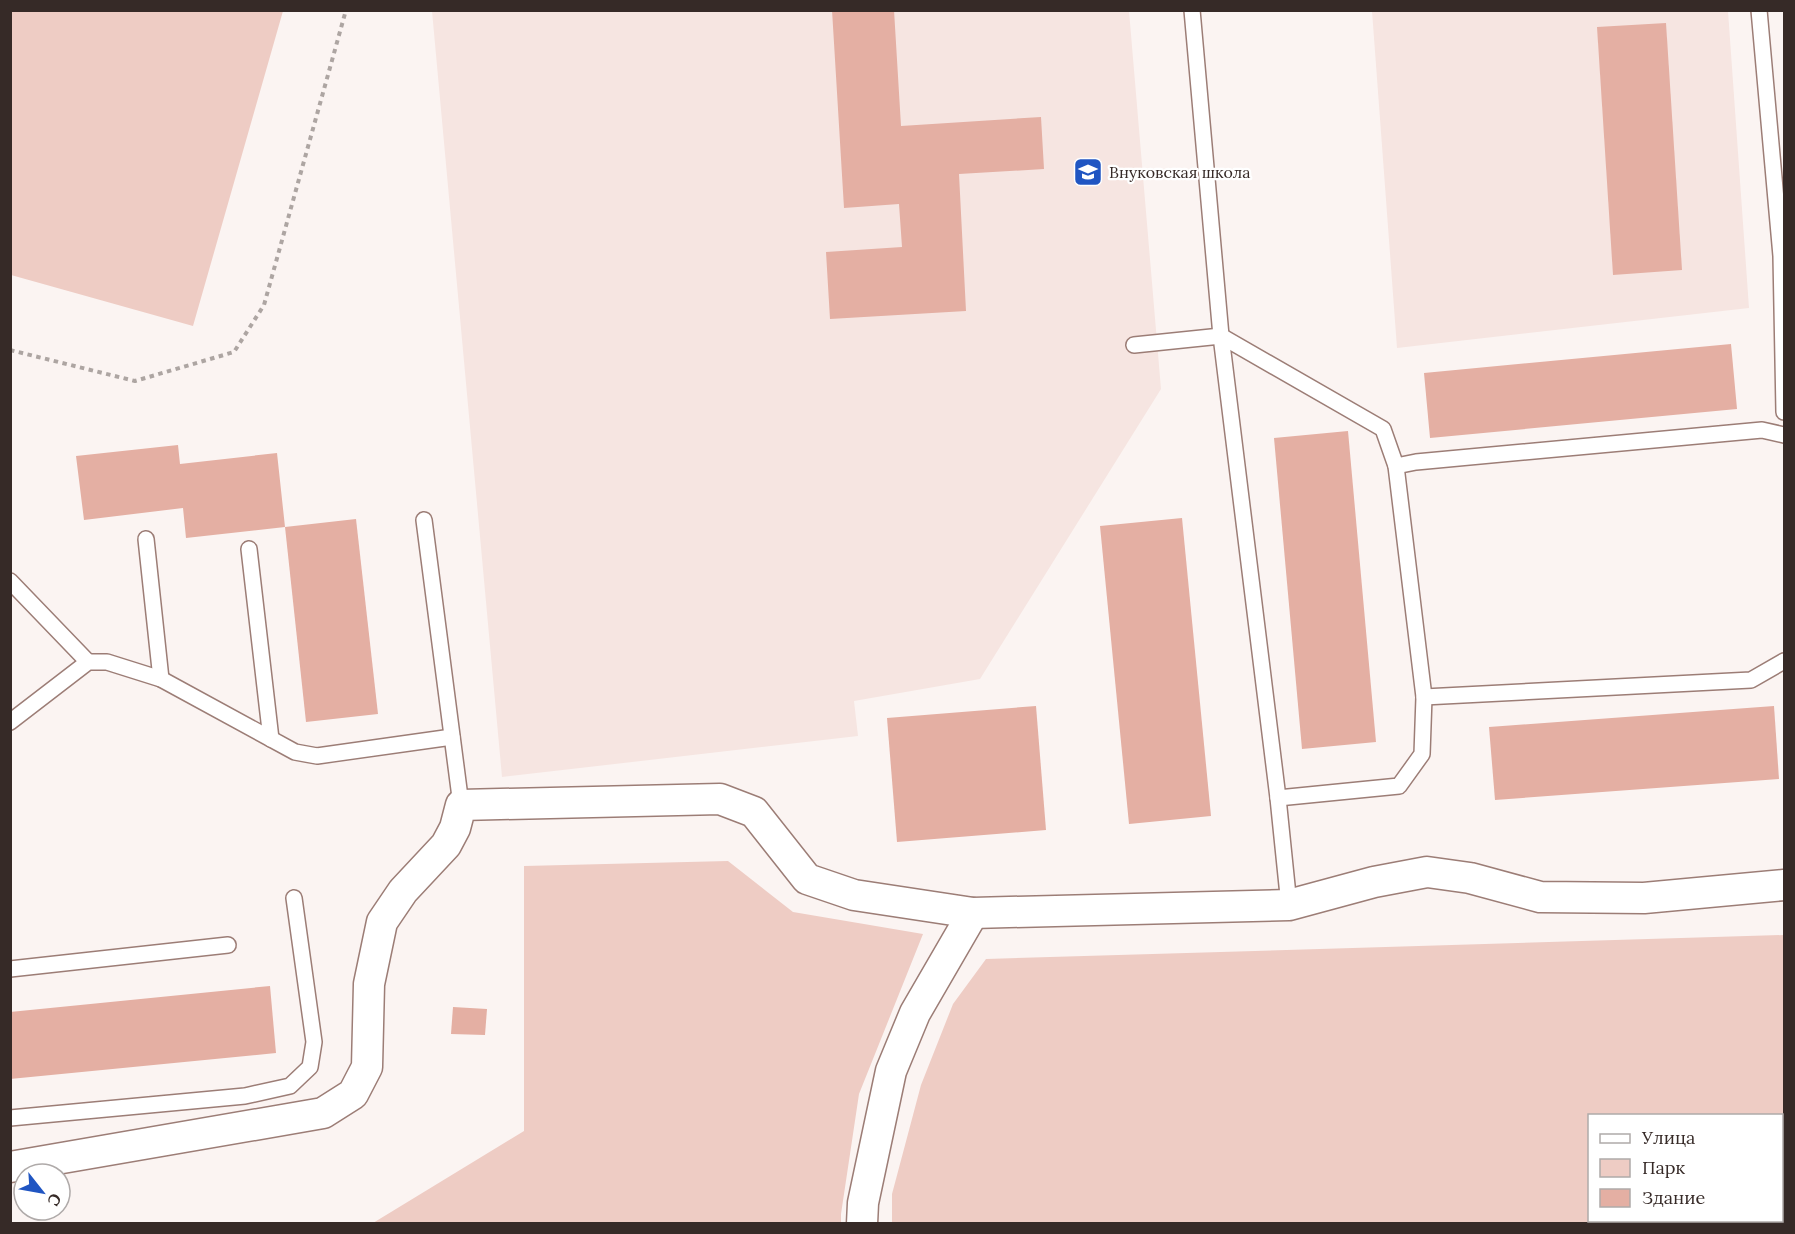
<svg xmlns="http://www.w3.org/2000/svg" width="1795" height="1234" font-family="Lora,serif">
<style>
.built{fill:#f6e5e1}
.green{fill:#eeccc4;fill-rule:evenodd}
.building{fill:#e4afa3}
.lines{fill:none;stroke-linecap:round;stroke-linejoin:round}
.lane-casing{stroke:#9c7d76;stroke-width:18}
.street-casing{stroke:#9c7d76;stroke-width:33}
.path{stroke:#ada5a2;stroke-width:4;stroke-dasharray:4.5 4.5;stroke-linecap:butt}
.lane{stroke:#fff;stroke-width:15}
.street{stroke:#fff;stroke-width:30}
.labels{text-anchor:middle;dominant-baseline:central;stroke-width:4.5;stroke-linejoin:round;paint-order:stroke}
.poi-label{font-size:16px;fill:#362a27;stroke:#fff;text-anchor:start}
</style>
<rect width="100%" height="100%" fill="#fbf4f2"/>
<g class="built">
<polygon points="432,11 1129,11 1161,389 980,679 854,701 858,736 502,777"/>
<polygon points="1372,11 1728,11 1749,308 1397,348"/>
</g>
<g class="green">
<polygon points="11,11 283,11 193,326 11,275"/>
<polygon points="728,861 793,912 923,934 859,1094 841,1214 841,1223 373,1223 524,1131 524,866"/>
<path d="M1784 935V1223H892V1194L921 1085 953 1004 986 959ZM1590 1116H1782V1220H1590Z"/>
</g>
<g class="building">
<polygon points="832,10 894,10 901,126 1041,117 1044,169 959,174 966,311 830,319 826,252 902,247 899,204 844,208"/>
<polygon points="1666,23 1682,270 1613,275 1597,27"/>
<polygon points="1731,344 1737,409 1430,438 1424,373"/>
<polygon points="1348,431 1376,742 1302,749 1274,438"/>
<polygon points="178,445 180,464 277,453 285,527 186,538 183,508 84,520 76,456"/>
<polygon points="1182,518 1211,816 1129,824 1100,526"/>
<polygon points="356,519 378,714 306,722 285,527"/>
<polygon points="1036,706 1046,830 897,842 887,718"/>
<polygon points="1774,706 1779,779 1495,800 1489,727"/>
<polygon points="270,986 276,1053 10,1079 10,1012"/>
<polygon points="453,1007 487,1009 485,1035 451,1034"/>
</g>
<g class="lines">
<g class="lane-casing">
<g id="lane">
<polyline points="1192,10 1221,336 1278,798 1289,905"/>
<polyline points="1759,10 1781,256 1784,412"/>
<polyline points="1134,345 1221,336 1383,429 1396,466 1424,697 1422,754 1399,786 1278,798"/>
<polyline points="1396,466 1416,462 1762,430 1784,435"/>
<polyline points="424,520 461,805"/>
<polyline points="146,539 161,679"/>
<polyline points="249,549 271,739"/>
<polyline points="10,581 88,662"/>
<polyline points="1424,697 1751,680 1784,661"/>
<polyline points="10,722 88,662 107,662 161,679 295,752 317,756 452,737"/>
<polyline points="10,969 228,945"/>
<polyline points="10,1118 245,1096 290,1086 310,1067 314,1042 294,898"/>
</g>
</g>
<g class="street-casing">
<g id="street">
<polyline points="10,1167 323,1113 353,1094 367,1067 369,984 382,922 403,891 446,845 455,828 461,805 720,799 754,812 807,879 854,895 973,913 1289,905 1374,882 1427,872 1470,878 1540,897 1644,898 1784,885"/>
<polyline points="862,1224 863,1203 891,1071 915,1013 973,913"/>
</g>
</g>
<polyline class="path" points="10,350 135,381 234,352 264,305 346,10"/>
<use href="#lane" class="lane"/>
<use href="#street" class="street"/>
</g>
<defs>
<g id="school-square" transform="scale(1.5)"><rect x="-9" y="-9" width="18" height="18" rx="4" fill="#2055c2" stroke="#fff"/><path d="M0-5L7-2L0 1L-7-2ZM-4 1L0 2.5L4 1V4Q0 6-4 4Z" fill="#fff"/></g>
</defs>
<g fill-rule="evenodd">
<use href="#school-square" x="1088" y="172"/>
</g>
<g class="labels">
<g class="poi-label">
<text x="1109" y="172">Внуковская школа</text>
</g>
</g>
<rect width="1795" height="1234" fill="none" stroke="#362a27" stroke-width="24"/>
<rect x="1588" y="1114" width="195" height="108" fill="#ffffff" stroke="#afaaa9" stroke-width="1.5"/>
<rect x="1600" y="1134" width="30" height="9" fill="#ffffff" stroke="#afaaa9" stroke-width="1.5"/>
<text x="1642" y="1144" font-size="18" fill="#362a27">Улица</text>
<rect x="1600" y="1159" width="30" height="18" fill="#eeccc4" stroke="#afaaa9" stroke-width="1.5"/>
<text x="1642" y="1174" font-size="18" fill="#362a27">Парк</text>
<rect x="1600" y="1189" width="30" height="18" fill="#e4afa3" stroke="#afaaa9" stroke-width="1.5"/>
<text x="1642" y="1204" font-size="18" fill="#362a27">Здание</text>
<g transform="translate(42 1192) rotate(121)"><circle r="28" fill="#ffffff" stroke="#afaaa9" stroke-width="1.5"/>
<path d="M0-4.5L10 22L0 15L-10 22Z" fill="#2055c2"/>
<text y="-9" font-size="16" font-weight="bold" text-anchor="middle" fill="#362a27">С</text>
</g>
</svg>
